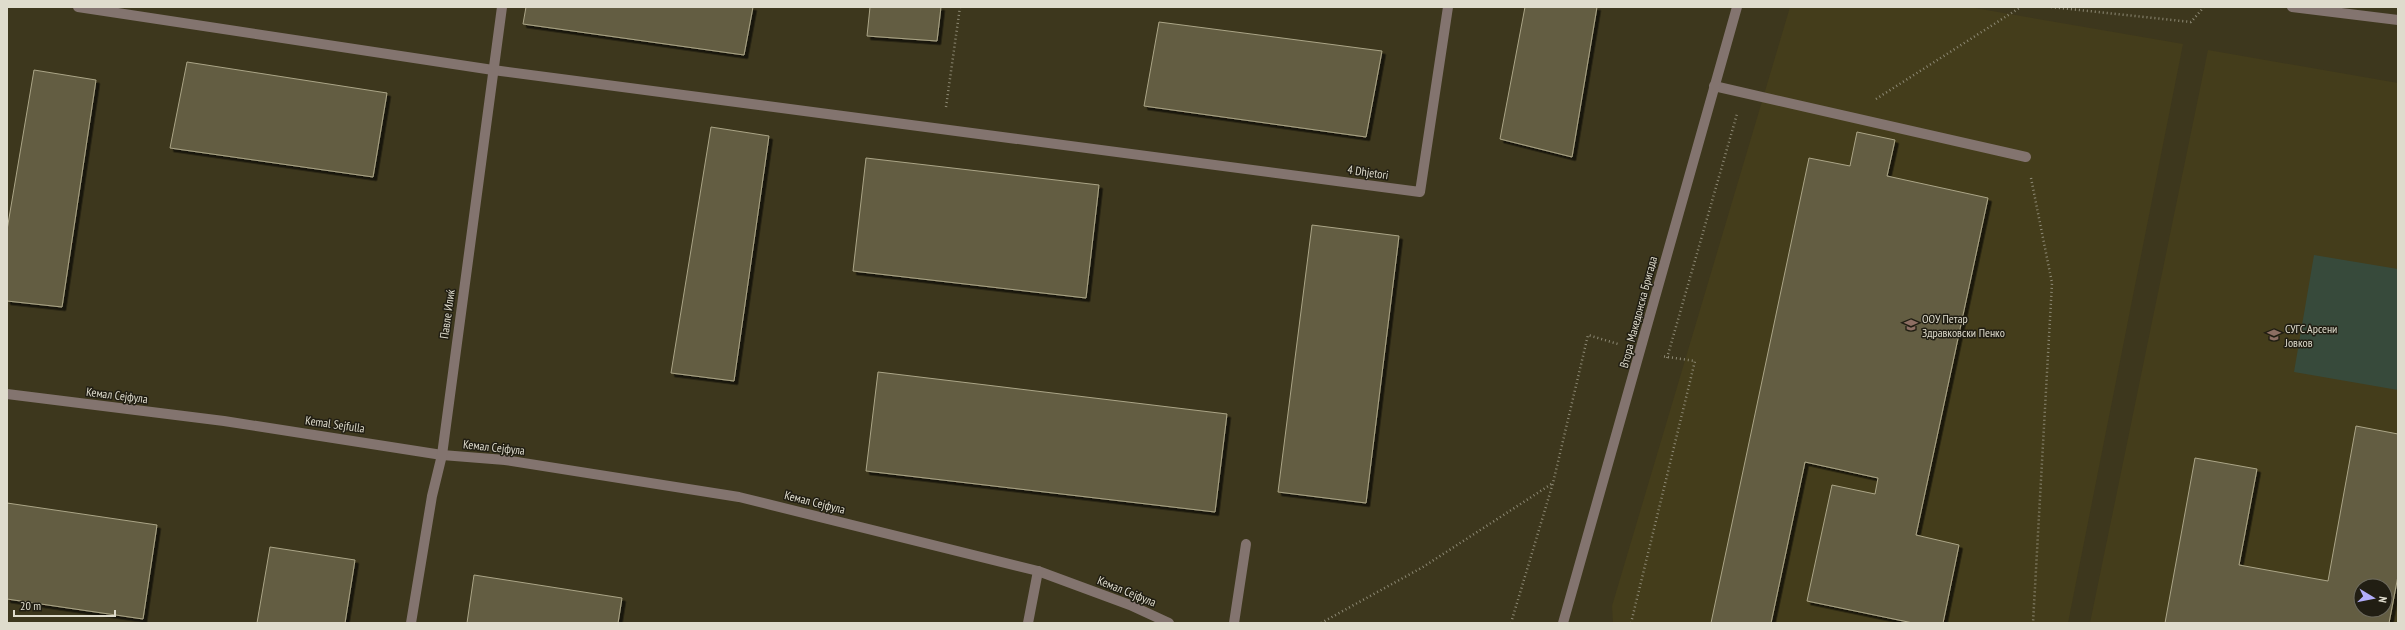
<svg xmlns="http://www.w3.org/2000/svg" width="2405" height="630" font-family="'PT Sans Narrow',sans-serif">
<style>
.built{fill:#443d1b;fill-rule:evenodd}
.green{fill:#374a3b}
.building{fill:#635d42;stroke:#aba587;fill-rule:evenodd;filter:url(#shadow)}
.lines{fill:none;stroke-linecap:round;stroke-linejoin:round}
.path{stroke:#8e8a75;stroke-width:2.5;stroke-dasharray:1 3;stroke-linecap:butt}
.minor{stroke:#83746f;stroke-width:10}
.labels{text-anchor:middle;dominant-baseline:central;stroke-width:3;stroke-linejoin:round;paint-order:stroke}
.street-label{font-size:12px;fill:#dfdccd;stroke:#211e13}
.poi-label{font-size:12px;fill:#dfdccd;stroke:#211e13;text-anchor:start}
</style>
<defs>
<filter id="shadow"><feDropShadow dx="3.5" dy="3.5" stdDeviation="0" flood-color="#0009"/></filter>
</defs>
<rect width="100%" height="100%" fill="#3d371d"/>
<g class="built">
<polygon points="1790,7 1969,7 2183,44 2068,623 1613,623 1612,606"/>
<path d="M2208 50 2398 83V623H2090ZM2361 586H2385V610H2361Z"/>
</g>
<polygon class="green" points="2314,255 2398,269 2398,390 2294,372"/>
<g class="building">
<polygon points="526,7 753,7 744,55 523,24"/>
<polygon points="870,7 941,7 937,41 867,36"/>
<polygon points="1525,7 1597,7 1572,157 1500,139"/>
<polygon points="1159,22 1382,51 1366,137 1144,106"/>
<polygon points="187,62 387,93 373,177 170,148"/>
<polygon points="34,70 96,80 62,307 7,301 7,230"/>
<polygon points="711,127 769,136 734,381 671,373"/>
<polygon points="1857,132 1895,140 1887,176 1988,198 1916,535 1959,545 1943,623 1913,623 1807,601 1832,485 1875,494 1878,478 1805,462 1771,623 1711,623 1809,158 1850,166"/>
<polygon points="866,158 1099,185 1086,298 853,271"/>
<polygon points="1312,225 1399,236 1366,503 1278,492"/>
<polygon points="878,372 1227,414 1215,512 866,471"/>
<path d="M2356 426 2398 434V576L2389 623H2165L2195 458 2257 469 2239 565 2328 581ZM2361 586H2385V610H2361Z"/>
<polygon points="7,503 157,525 143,619 7,599"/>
<polygon points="270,547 355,560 345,623 257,623"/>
<polygon points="474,575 622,598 618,623 467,623"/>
</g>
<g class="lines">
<g class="path">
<polyline points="2051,7 2191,22 2204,7"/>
<polyline points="1876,99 2021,7"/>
<polyline points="946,107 960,7"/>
<polyline points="2031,178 2052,283 2033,623"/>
<polyline points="1667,358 1737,114"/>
<polyline points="1321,623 1423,567 1553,483"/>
<polyline points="1511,623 1553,483 1588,335 1618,344"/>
<polyline points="1631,623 1695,361 1661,356"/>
</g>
<g class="minor">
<polyline points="78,7 493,70 1420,192 1448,7"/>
<polyline points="2292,7 2398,20"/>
<polyline points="1714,86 2026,157"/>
<polyline points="7,394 224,421 442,455 505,460 739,497 1038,571 1130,605 1169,623"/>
<polyline points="411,623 432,496 442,455 502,7"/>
<polyline points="1028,623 1038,571"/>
<polyline points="1234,623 1246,544"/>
<polyline points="1563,623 1737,7"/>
</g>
</g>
<defs>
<g id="school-bare" transform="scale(1.08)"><path d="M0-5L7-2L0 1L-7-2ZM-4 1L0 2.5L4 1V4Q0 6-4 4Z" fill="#8d6e63" stroke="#211e13" stroke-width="2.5" paint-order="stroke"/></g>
</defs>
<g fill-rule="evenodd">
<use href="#school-bare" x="1911" y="325"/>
<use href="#school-bare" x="2274" y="335"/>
</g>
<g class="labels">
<g class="street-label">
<text transform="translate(1368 172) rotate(8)">4 Dhjetori</text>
<text transform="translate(1638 312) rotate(-75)">Втора Македонска Бригада</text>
<text transform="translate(447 314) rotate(-82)">Павле Илиќ</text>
<text transform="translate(117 395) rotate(7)">Кемал Сејфула</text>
<text transform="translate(335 424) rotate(8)">Kemal Sejfulla</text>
<text transform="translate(494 447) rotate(6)">Кемал Сејфула</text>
<text transform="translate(815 502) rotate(14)">Кемал Сејфула</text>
<text transform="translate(1127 591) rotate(22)">Кемал Сејфула</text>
</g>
<g class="poi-label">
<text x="1922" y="318">ООУ Петар<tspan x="1922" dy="14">Здравковски Пенко</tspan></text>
<text x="2285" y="328">СУГС Арсени<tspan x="2285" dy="14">Јовков</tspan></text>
</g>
</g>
<rect width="2405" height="630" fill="none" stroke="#dfdccd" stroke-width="16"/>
<g transform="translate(2373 598) rotate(100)"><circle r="19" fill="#211e13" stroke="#6d6a5d"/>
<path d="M0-3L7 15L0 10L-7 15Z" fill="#b2adfa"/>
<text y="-6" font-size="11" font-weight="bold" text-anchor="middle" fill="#dfdccd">N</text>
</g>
<path d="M14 610v6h101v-6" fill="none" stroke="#dfdccd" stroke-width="2"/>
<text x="20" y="610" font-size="12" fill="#dfdccd" stroke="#211e13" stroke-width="3" paint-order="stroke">20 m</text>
</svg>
